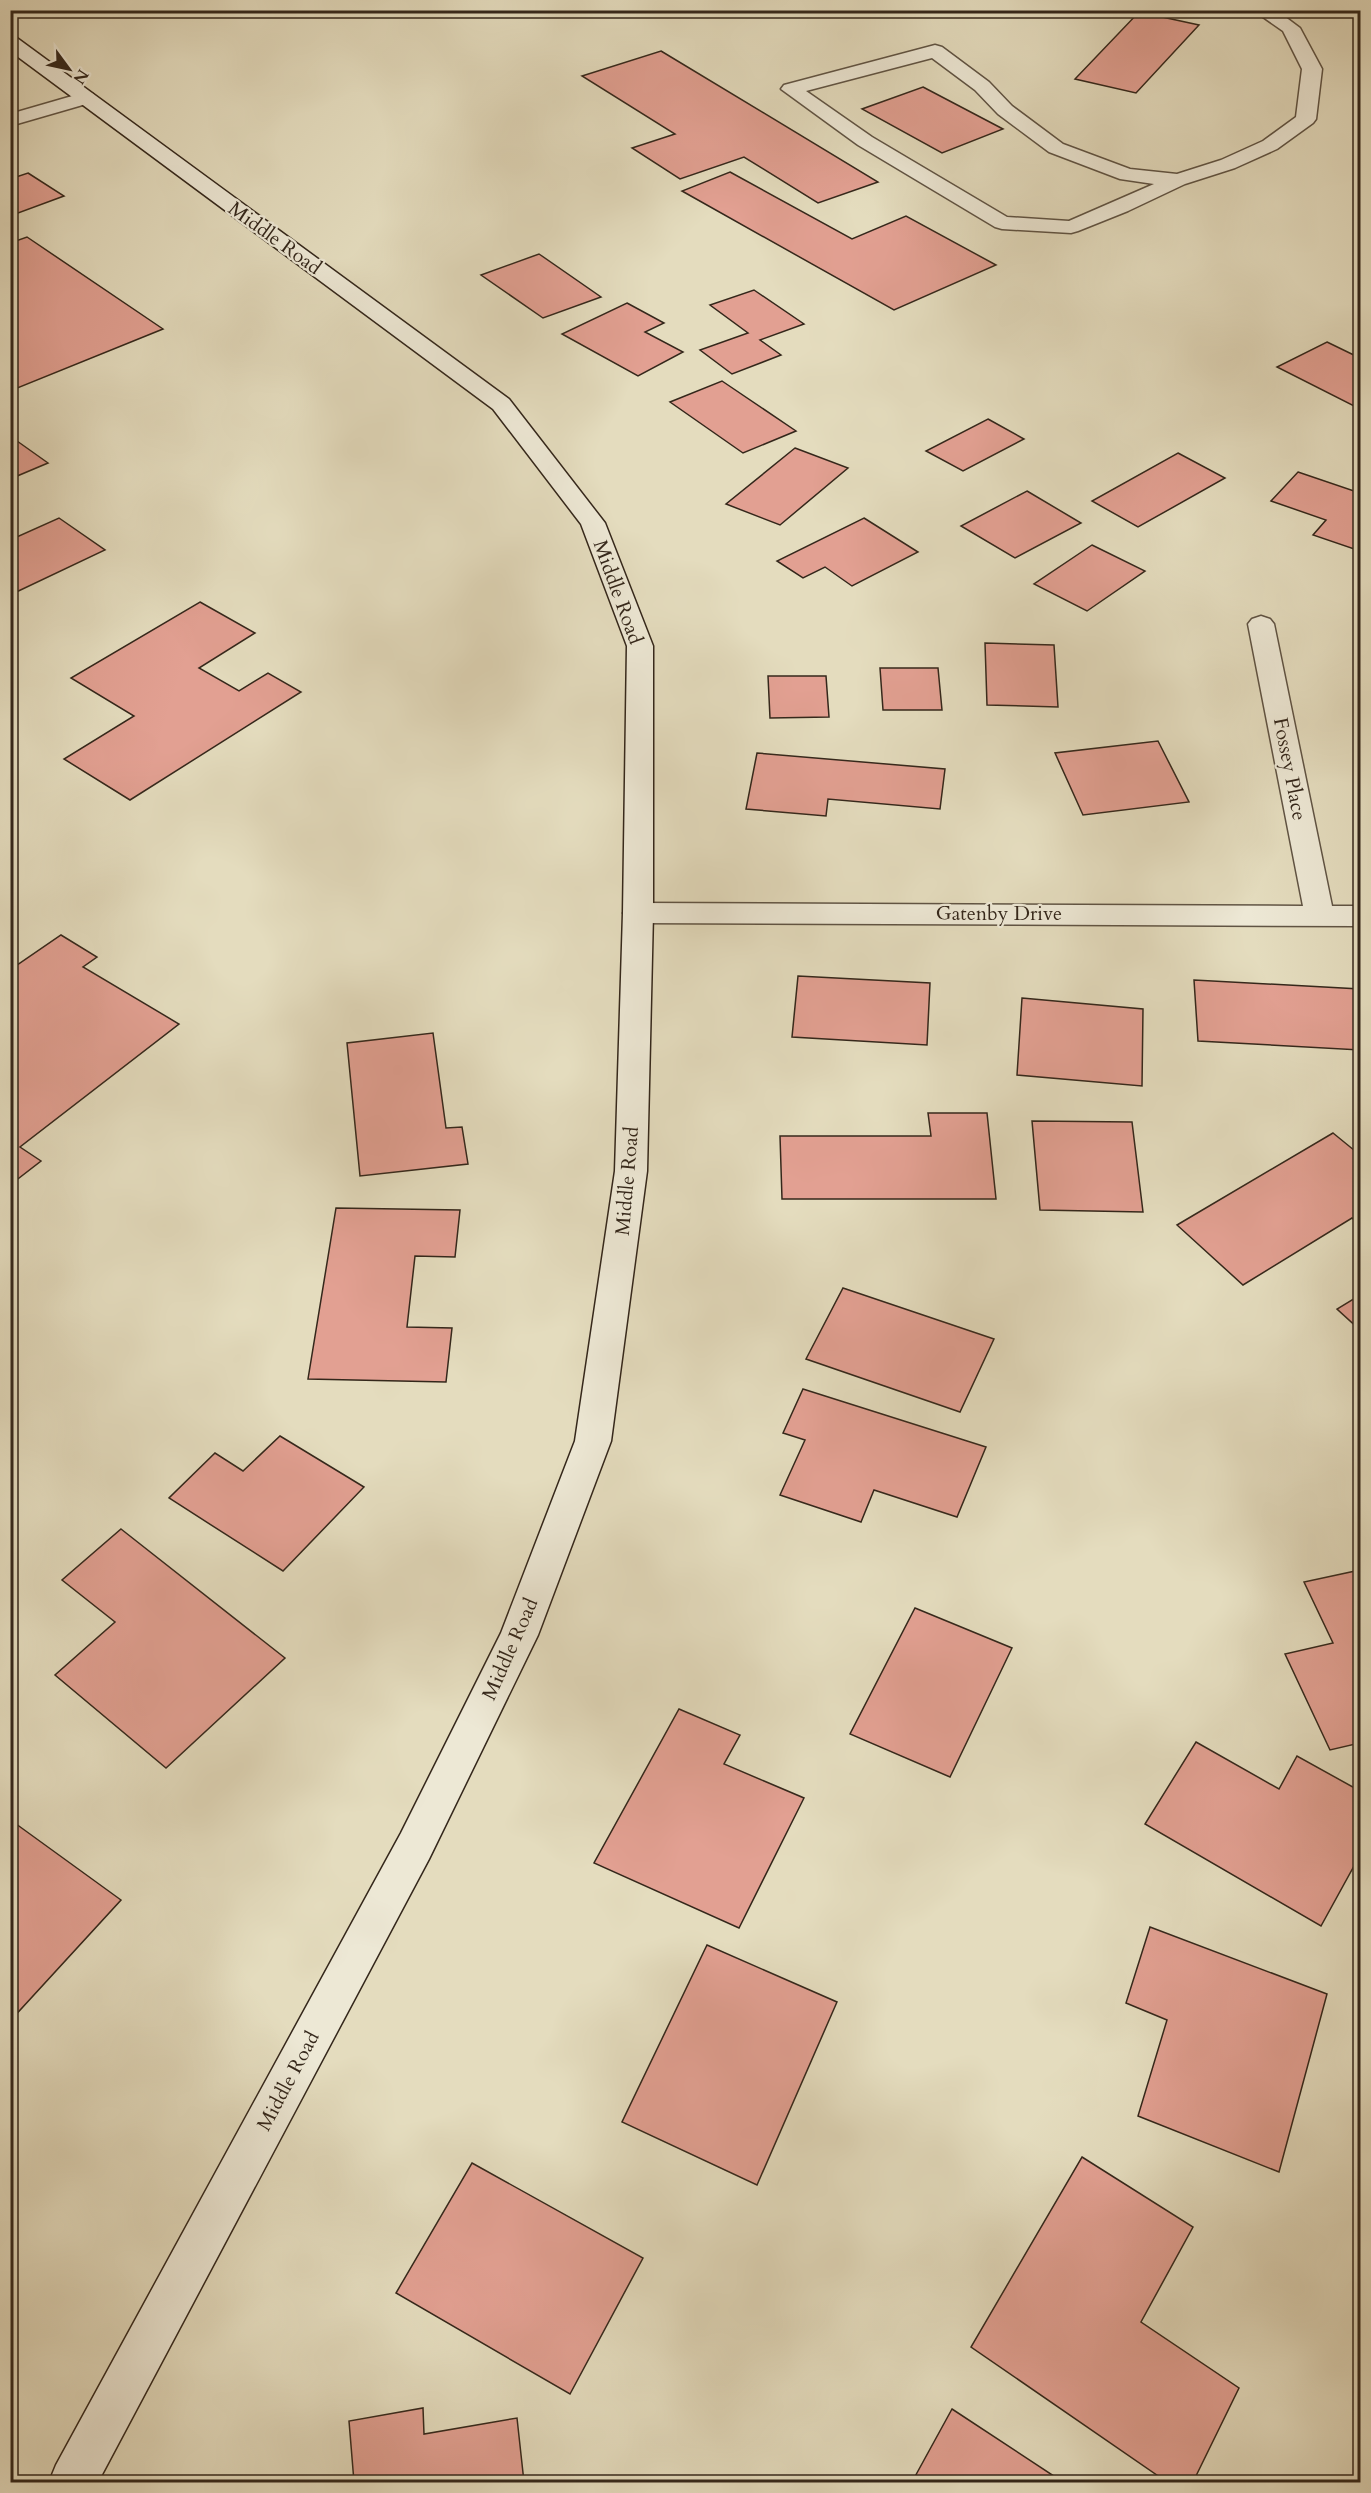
<svg xmlns="http://www.w3.org/2000/svg" width="1371" height="2493" font-family="Cardo,serif">
<style>
.building{fill:#e2a092;stroke:#34271b;stroke-width:1.5}
.lines{fill:none;stroke-linecap:round;stroke-linejoin:round}
.service-casing{stroke:#605444;stroke-width:3}
.minor-casing{stroke:#605444;stroke-width:3}
.secondary-casing{stroke:#34271b;stroke-width:3}
.service{fill:#ede8d5;fill-rule:evenodd}
.minor{fill:#ede8d5;fill-rule:evenodd}
.secondary{fill:#ede8d5;fill-rule:evenodd}
.labels{text-anchor:middle;dominant-baseline:central;stroke-width:4.5;stroke-linejoin:round;paint-order:stroke}
.street-label{font-size:20px;fill:#34271b;stroke:#ede8d5}
</style>
<rect width="100%" height="100%" fill="#e4dcbe"/>
<filter id="stains"><feTurbulence type="fractalNoise" baseFrequency=".00333" numOctaves="4"/><feColorMatrix values="0 0 0 0 .2 0 0 0 0 .09 0 0 0 0 .02 0 0 0 .5 -.17"/></filter>
<radialGradient id="worn" r=".72"><stop offset=".6" stop-color="#630" stop-opacity="0"/><stop offset="1" stop-color="#630" stop-opacity=".3"/></radialGradient>
<g class="building">
<polygon points="795,10 824,10 805,16"/>
<polygon points="1139,12 1199,25 1136,93 1075,79"/>
<polygon points="661,51 878,182 818,203 744,157 680,179 632,148 675,134 582,76"/>
<polygon points="923,87 1003,129 942,153 862,109"/>
<polygon points="730,172 852,239 906,216 996,265 894,310 682,191"/>
<polygon points="28,173 64,196 10,216 10,179"/>
<polygon points="27,237 163,329 10,391 10,243"/>
<polygon points="539,254 601,297 543,318 481,275"/>
<polygon points="754,290 804,324 760,340 781,355 732,374 700,350 748,333 710,305"/>
<polygon points="627,303 664,323 645,332 683,352 638,376 562,334"/>
<polygon points="1327,342 1360,358 1360,403 1354,406 1277,367"/>
<polygon points="722,381 796,431 743,453 670,402"/>
<polygon points="988,419 1024,439 963,471 926,451"/>
<polygon points="10,436 48,463 10,479"/>
<polygon points="795,448 848,468 780,525 726,504"/>
<polygon points="1178,453 1225,478 1138,527 1092,501"/>
<polygon points="1298,472 1360,493 1360,551 1313,535 1326,520 1271,501"/>
<polygon points="1027,491 1081,523 1015,558 961,526"/>
<polygon points="59,518 105,550 10,595 10,540"/>
<polygon points="864,518 918,552 852,586 825,567 803,578 777,561"/>
<polygon points="1092,545 1145,571 1087,611 1034,584"/>
<polygon points="200,602 255,633 199,668 239,691 268,673 301,692 130,800 64,759 134,716 71,678"/>
<polygon points="985,643 1054,645 1058,707 987,705"/>
<polygon points="880,668 938,668 942,710 883,710"/>
<polygon points="768,676 826,676 829,717 770,718"/>
<polygon points="1158,741 1189,802 1083,815 1055,753"/>
<polygon points="757,753 945,769 940,809 828,799 826,816 746,809"/>
<polygon points="61,935 97,957 83,967 179,1024 20,1147 41,1161 10,1185 10,970"/>
<polygon points="798,976 930,983 927,1045 792,1037"/>
<polygon points="1194,980 1360,989 1360,1050 1198,1041"/>
<polygon points="1022,998 1143,1009 1142,1086 1017,1075"/>
<polygon points="433,1033 446,1128 462,1127 468,1164 360,1176 347,1043"/>
<polygon points="928,1113 987,1113 996,1199 782,1199 780,1136 931,1136"/>
<polygon points="1032,1121 1132,1122 1143,1212 1040,1210"/>
<polygon points="1333,1133 1360,1155 1360,1225 1352,1218 1243,1285 1177,1225"/>
<polygon points="336,1208 460,1210 455,1257 415,1256 407,1327 452,1328 446,1382 308,1379"/>
<polygon points="843,1288 994,1339 960,1412 806,1359"/>
<polygon points="1360,1295 1360,1330 1337,1309"/>
<polygon points="803,1389 986,1447 957,1517 874,1490 861,1522 780,1495 805,1440 783,1433"/>
<polygon points="280,1436 364,1487 283,1571 169,1498 215,1453 243,1471"/>
<polygon points="121,1529 285,1658 166,1768 55,1675 115,1622 62,1580"/>
<polygon points="1360,1570 1360,1743 1330,1750 1285,1654 1333,1643 1304,1582"/>
<polygon points="915,1608 1012,1648 950,1777 850,1734"/>
<polygon points="679,1709 740,1735 724,1764 804,1798 739,1928 594,1863"/>
<polygon points="1196,1742 1279,1789 1297,1756 1360,1791 1360,1855 1321,1926 1145,1824"/>
<polygon points="12,1821 121,1900 10,2021 10,1823"/>
<polygon points="1150,1927 1327,1994 1279,2172 1138,2116 1167,2020 1126,2003"/>
<polygon points="707,1945 837,2002 757,2185 622,2122"/>
<polygon points="1082,2157 1193,2227 1141,2322 1239,2388 1193,2482 1167,2482 971,2347"/>
<polygon points="472,2163 643,2258 570,2394 396,2293"/>
<polygon points="423,2408 424,2434 517,2418 524,2482 354,2482 349,2421"/>
<polygon points="952,2409 1063,2482 912,2482"/>
</g>
<g class="lines">
<g class="service-casing">
<g id="service">
<path d="M1253 10H1276L1300 28 1322 69 1316 119 1313 123 1277 149 1235 168 1185 184 1128 211 1078 231 1071 233 1002 229 995 227 858 145 781 89 784 85 935 45 942 47 989 82 1012 106 1063 144 1130 169 1177 174 1221 160 1263 141 1296 117 1302 69 1283 31ZM932 58 975 90 998 114 1049 152 1120 179 1154 184 1069 221 1007 217 872 137 806 91Z"/>
<polygon points="86,92 93,94 96,98 93,102 10,126 10,114"/>
</g>
</g>
<g class="minor-casing">
<polygon id="minor" points="1261,616 1270,619 1274,624 1332,906 1360,906 1360,926 638,923 628,920 623,913 628,906 638,903 1303,906 1248,624 1252,619"/>
</g>
<g class="secondary-casing">
<polygon id="secondary" points="10,36 17,38 509,399 605,523 653,646 653,913 647,1171 611,1441 538,1635 429,1859 98,2482 49,2482 56,2465 401,1833 501,1633 575,1441 615,1171 623,913 627,646 581,524 493,409 10,51"/>
</g>
<use href="#service" class="service"/>
<use href="#minor" class="minor"/>
<use href="#secondary" class="secondary"/>
</g>
<g class="labels">
<g class="street-label">
<text transform="translate(275 238) rotate(36)">Middle Road</text>
<text transform="translate(618 592) rotate(70)">Middle Road</text>
<text transform="translate(1290 769) rotate(79)">Fossey Place</text>
<text x="999" y="913">Gatenby Drive</text>
<text transform="translate(627 1181) rotate(-85)">Middle Road</text>
<text transform="translate(510 1649) rotate(-66)">Middle Road</text>
<text transform="translate(288 2081) rotate(-62)">Middle Road</text>
</g>
</g>
<rect width="1371" height="2493" fill="none" stroke="#e4dcbe" stroke-width="36"/>
<rect x="12" y="12" width="1347" height="2469" fill="none" stroke="#34271b" stroke-width="3"/>
<rect x="18" y="18" width="1335" height="2457" fill="none" stroke="#34271b" stroke-width="1.5"/>
<g transform="translate(69 69) rotate(123)" stroke="#ede8d5" stroke-width="4.5" paint-order="stroke">
<path d="M0-4.5L10 22L0 15L-10 22Z" fill="#34271b"/>
<text y="-9" font-size="16" font-weight="bold" text-anchor="middle" fill="#34271b">N</text>
</g>
<rect width="100%" height="100%" filter="url(#stains)"/>
<rect width="100%" height="100%" fill="url(#worn)"/>
</svg>
